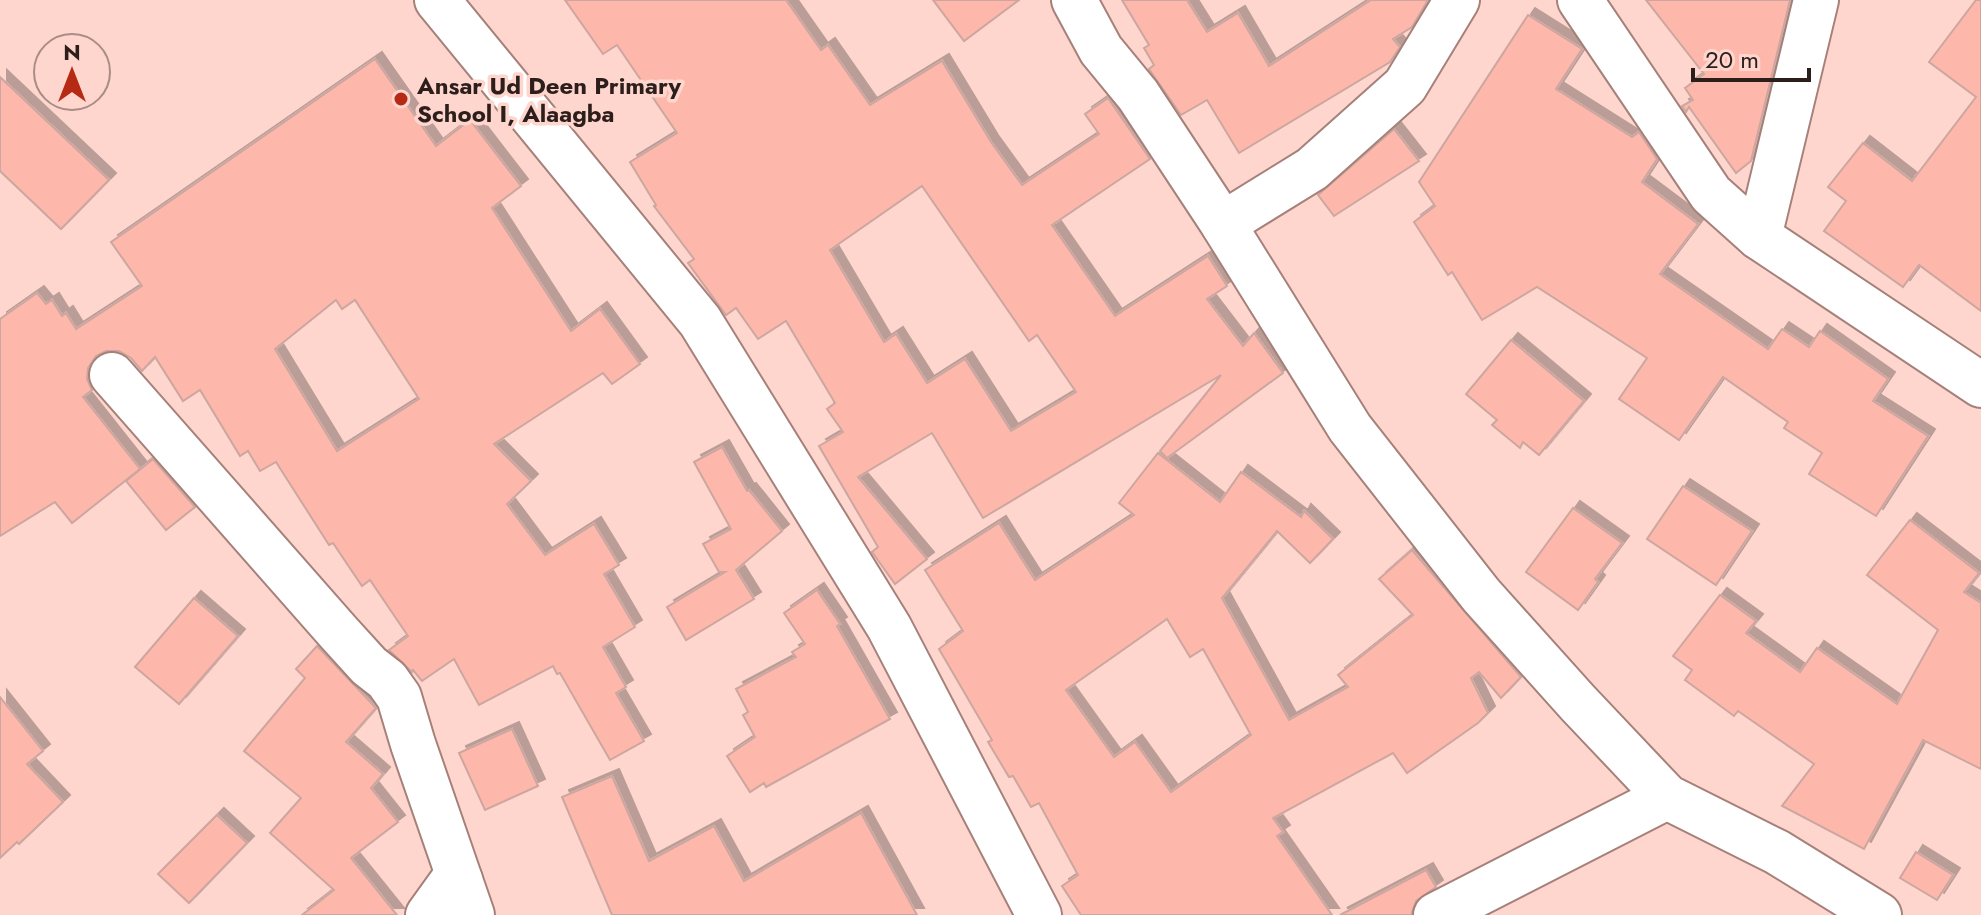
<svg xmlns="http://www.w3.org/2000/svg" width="1981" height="915" font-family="Jost,sans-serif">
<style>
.building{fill:#feb8ab;stroke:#cca69f;stroke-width:2;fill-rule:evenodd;filter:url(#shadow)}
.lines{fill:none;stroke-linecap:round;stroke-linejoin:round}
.minor-casing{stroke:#a5817a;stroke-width:48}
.minor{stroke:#fff;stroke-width:44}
.poi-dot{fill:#b62914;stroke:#fed6ce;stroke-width:3}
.labels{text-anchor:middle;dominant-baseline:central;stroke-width:7;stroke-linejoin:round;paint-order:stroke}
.poi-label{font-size:24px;font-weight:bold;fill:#2c1e1b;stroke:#fed6ce;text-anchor:start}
</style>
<defs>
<filter id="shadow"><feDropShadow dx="7" dy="-7" stdDeviation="0" flood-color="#0004"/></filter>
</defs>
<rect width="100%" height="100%" fill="#fed6ce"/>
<g class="building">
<path d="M565 0H786L821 50 828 45 870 105 942 61 991 142 1022 185 1099 134 1085 114 1108 98 1150 159 1052 225 1115 316 1208 256 1227 286 1207 299 1243 346 1254 333 1283 373 1167 458 1160 451 1221 375 983 518 932 433 858 477 927 559 895 584 872 552 878 547 819 446 843 432 827 409 835 403 786 321 758 339 736 308 726 315 688 263 694 259 654 206 656 205 630 162 677 133 617 45 603 54ZM922 186 1029 341 1037 335 1076 392 1011 431 965 359 927 383 896 334 884 342 830 250Z"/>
<polygon points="933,0 1019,0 964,41"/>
<polygon points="1122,0 1187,0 1207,32 1238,13 1269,66 1371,0 1428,0 1412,27 1393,39 1400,47 1390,62 1239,153 1207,100 1181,115 1149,69 1154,65 1144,48 1149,45"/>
<polygon points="1646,0 1790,0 1751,161 1736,173 1689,107 1686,112 1682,106 1693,100 1685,88 1704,74"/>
<polygon points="1976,0 1981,0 1981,311 1919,265 1903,287 1824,231 1846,201 1828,187 1863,143 1912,181 1976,97 1929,62"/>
<polygon points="1528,15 1582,49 1556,89 1632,137 1639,132 1657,159 1642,182 1698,224 1660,274 1768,349 1782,329 1809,347 1820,331 1888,379 1873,401 1928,436 1876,516 1809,474 1822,453 1784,428 1788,422 1723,377 1679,440 1619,399 1647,358 1537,287 1482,320 1452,272 1448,275 1414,222 1435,206 1419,182"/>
<path d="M375 59 436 146 470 120 521 186 492 208 571 331 600 309 640 364 612 384 603 373 494 444 531 481 507 504 545 555 594 524 619 565 604 574 635 627 603 647 626 687 616 693 644 741 610 760 560 673 557 674 553 666 479 705 454 659 422 681 413 670 412 672 389 650 408 636 370 580 362 586 333 543 329 545 276 462 260 471 248 451 240 456 200 390 183 401 155 357 142 371 131 358 119 351H106L96 356 88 368 87 379 92 390 83 397 140 469 72 523 55 502 0 536V319L37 293 46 304 52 300 62 316 66 313 76 329 142 286 111 242ZM336 300 342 309 355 300 419 399 337 451 275 349Z"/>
<polygon points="0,77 109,180 61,229 0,171"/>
<polygon points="1394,129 1419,161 1334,216 1318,195"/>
<polygon points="1511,340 1584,401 1539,455 1523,442 1520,448 1492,425 1497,420 1466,394"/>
<polygon points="722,447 747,491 749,490 782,531 736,570 754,599 686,640 667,607 725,572 719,572 703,544 731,529 694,462"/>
<path d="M1158 453 1220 502 1241 472 1301 517 1304 511 1333 539 1310 563 1277 531 1222 598 1289 720 1348 687 1338 675 1413 615 1379 579 1412 550 1521 677 1501 698 1479 672 1471 678 1488 713 1478 723 1407 773 1393 753 1273 818 1283 832 1277 836 1332 915H1081L1062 886 1078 875 1039 803 1031 807 1013 776 1009 777 988 742 992 740 939 649 963 631 925 570 999 523 1035 580 1134 515 1119 503ZM1167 619 1190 657 1203 649 1251 735 1171 792 1135 742 1114 757 1066 690Z"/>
<polygon points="153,459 195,507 166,530 126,481"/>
<polygon points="1683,486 1752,531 1716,585 1647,539"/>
<polygon points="1573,508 1622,543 1595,579 1598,582 1578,610 1526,572"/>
<polygon points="1910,520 1979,573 1964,592 1981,603 1981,769 1923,740 1864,849 1782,806 1814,764 1738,711 1734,716 1685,680 1692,670 1673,656 1720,595 1756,621 1746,633 1800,672 1817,648 1897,704 1938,630 1867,575"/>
<polygon points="817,590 840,624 837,626 890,719 766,787 764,783 750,792 727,756 755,737 743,715 748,712 736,689 796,657 792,652 805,644 784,613"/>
<polygon points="194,598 238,636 179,704 135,667"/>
<polygon points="317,646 376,708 346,742 383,774 371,788 398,822 351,858 397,915 302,915 334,890 270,833 301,798 244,751 305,678 296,669"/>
<polygon points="0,697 43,751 27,764 63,802 19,844 17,842 0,858"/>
<polygon points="512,729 538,786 485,810 459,753"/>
<polygon points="612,776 649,861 714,826 744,881 861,813 917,915 612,915 562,797"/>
<polygon points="217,815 247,843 189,903 158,874"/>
<polygon points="1916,852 1953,875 1937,900 1900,878"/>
<polygon points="1426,870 1436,887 1416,901 1411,915 1340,915"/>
</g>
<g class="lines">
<g class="minor-casing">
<g id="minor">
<polyline points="437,0 700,321 889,627 1039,915"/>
<polyline points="1074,0 1101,50 1138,95 1223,224 1350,428 1481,595 1578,703 1667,797 1777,852 1879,915"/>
<polyline points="1580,0 1711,194 1759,237 1981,385"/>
<polyline points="1223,224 1312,169 1405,86 1457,0"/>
<polyline points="1759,237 1816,0"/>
<polyline points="112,375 339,633 369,666 387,680 399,697 413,744 472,915"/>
<polyline points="428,915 451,883 460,880"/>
<polyline points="1436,915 1667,797"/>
</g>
</g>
<use href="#minor" class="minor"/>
</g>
<circle class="poi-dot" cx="401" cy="99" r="8"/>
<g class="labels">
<g class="poi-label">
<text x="417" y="85">Ansar Ud Deen Primary<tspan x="417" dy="28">School I, Alaagba</tspan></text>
</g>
</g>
<g transform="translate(72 72)"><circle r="38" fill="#fed6ce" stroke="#aa8c86" stroke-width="2"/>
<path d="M0-6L14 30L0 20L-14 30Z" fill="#b62914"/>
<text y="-12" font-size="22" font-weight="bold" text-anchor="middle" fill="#2c1e1b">N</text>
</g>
<path d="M1693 68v12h116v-12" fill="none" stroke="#2c1e1b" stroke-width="4"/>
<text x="1705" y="68" font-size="24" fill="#2c1e1b" stroke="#fed6ce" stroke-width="6" paint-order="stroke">20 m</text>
</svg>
